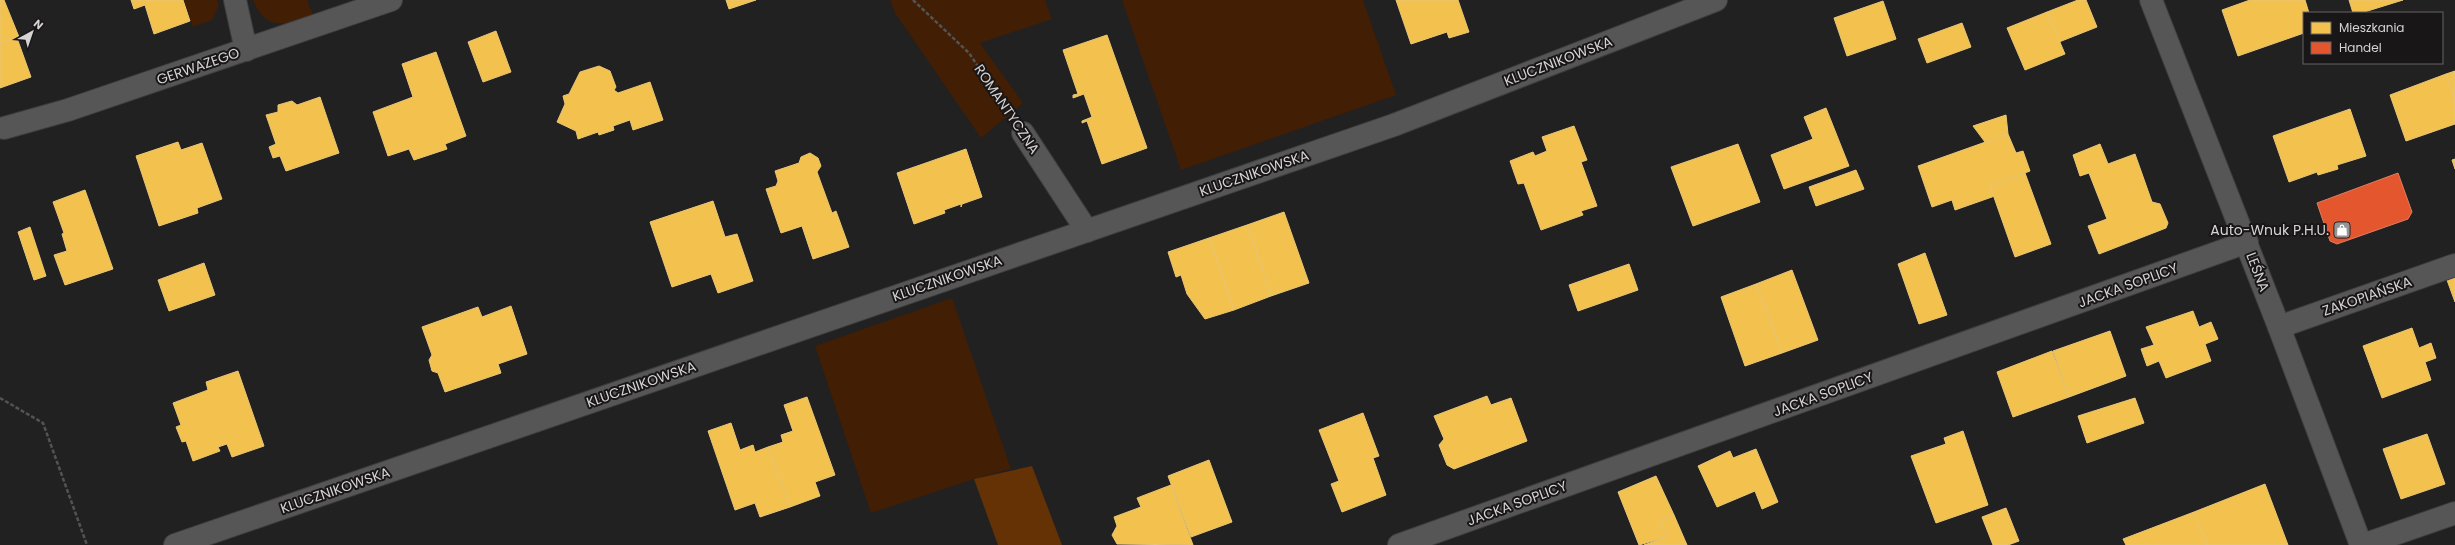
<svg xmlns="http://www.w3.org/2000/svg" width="2455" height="545" font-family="Poppins,sans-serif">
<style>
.green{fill:#411e04}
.forest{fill:#643205}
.homes{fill:#f2c14e;stroke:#e9c676}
.shops{fill:#e4572e;stroke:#e07c60}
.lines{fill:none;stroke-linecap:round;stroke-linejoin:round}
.minor-casing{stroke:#3f3e3e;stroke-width:24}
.path{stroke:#545353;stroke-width:2.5;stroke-dasharray:4 2;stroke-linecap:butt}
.minor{stroke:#575656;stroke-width:22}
.labels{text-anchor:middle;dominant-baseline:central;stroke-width:4;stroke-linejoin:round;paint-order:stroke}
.street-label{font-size:14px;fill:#d5d3d3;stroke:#191617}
.poi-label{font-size:14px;fill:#d5d3d3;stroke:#191617;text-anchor:end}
</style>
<rect width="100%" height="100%" fill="#222121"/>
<g class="green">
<polygon points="184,0 217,0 219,5 212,20 193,27"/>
<path d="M253 0H307L313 15C288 24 265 33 253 0Z"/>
<polygon points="890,0 1045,0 1052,19 980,43 1023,103 981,138 895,13"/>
<polygon points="1122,0 1363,0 1396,95 1181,170"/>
<polygon points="952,298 1011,469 974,479 871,513 815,346"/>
</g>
<polygon class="forest" points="1032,466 1062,545 998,545 974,479"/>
<g class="homes">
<polygon points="0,0 4,0 19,37 0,43"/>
<polygon points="131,0 183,0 190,21 154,34 145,5 134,9"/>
<polygon points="726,0 756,0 729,9"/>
<polygon points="1396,0 1458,0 1469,32 1449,38 1447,32 1411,44"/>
<polygon points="2078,0 2086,0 2097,27 2059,42 2047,12"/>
<polygon points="2250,0 2305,0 2309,13 2304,13 2304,33 2238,56 2222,10"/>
<polygon points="2349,0 2403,0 2361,13 2353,13"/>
<polygon points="1883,1 1896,39 1847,56 1834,18"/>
<polygon points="2047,12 2065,54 2025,70 2007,28"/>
<polygon points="1962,23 1971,47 1927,63 1918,39"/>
<polygon points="496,31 511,72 483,82 468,42"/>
<polygon points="1107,35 1147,148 1102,164 1087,121 1082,123 1082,121 1092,117 1084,94 1073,98 1073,95 1078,94 1063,50"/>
<polygon points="19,37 17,38 31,77 0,88 0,43"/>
<polygon points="436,52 466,136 445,144 447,149 414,160 409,149 388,156 373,112 413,97 402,64"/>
<polygon points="599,66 610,71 616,87 614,90 618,93 650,82 663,120 633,130 630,120 613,126 614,130 599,135 598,132 578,139 576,131 557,122 565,104 563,96 569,94 580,72"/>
<polygon points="2455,71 2455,102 2446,74"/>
<polygon points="2446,74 2455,102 2455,124 2406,141 2390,95"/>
<polygon points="320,97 339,153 286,171 280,156 273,158 269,147 276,144 266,115 278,112 278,105 292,101 297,105"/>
<polygon points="1826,108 1849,166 1784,189 1771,155 1813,139 1804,117"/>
<polygon points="2350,109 2366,156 2337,165 2338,169 2318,175 2317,172 2289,182 2273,136"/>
<polygon points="2006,115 2008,134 1985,142 1973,126"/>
<polygon points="1574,126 1587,160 1581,162 1597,206 1581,211 1583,215 1541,230 1524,183 1518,184 1510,161 1533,152 1535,156 1547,151 1542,137"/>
<polygon points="2008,134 2016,153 2023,151 2030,171 1990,186 1994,196 1992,197 1955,210 1952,200 1932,207 1918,166"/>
<polygon points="178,142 181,150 202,143 222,199 197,208 198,213 159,226 136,156"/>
<polygon points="1738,144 1760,202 1693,226 1671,167"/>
<polygon points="2100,144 2108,164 2135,154 2152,202 2160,204 2168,223 2166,228 2099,254 2088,226 2107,219 2089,173 2080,176 2073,155"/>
<polygon points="966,149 982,197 962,204 961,207 961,204 944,210 945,213 914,224 897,173"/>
<polygon points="810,153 818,158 821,166 817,172 832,213 836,211 849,247 813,259 802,226 781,233 766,189 776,186 778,181 775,171 799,163 801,157"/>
<polygon points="2455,159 2455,169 2452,160"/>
<polygon points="1856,170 1864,189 1816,206 1809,187"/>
<polygon points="2025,173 2051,244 2015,257 1990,186"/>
<polygon points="85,190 113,269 65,285 54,255 67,251 62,234 64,233 53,202"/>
<polygon points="713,201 725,237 737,234 753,281 718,293 711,274 672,287 650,222"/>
<polygon points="1284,212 1309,283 1271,296 1247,225"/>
<polygon points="1247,225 1271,296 1234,310 1209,238"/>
<polygon points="30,227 46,276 34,280 18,232"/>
<polygon points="1209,238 1234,310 1205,319 1187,294 1181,275 1176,277 1168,252"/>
<polygon points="1925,253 1947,315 1919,324 1898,264"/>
<polygon points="204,263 215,295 169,311 158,280"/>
<polygon points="1629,264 1638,290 1578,311 1569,285"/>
<polygon points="1792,270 1818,340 1782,353 1756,284"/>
<polygon points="2455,277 2455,302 2447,280"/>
<polygon points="1756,284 1782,353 1745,366 1721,297"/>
<polygon points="511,306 527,354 498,364 501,373 445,392 438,373 432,371 429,360 432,355 422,327 478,307 482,317"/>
<polygon points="2193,311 2199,327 2211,322 2218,339 2205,344 2211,361 2166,378 2159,361 2147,366 2141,349 2154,345 2146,327"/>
<polygon points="2412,328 2419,348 2431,343 2436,358 2425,362 2431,380 2382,398 2363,346"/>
<polygon points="2110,331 2126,376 2069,397 2053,351"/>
<polygon points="2052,351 2069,397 2013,417 1997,372"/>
<polygon points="238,371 264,446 232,457 227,444 218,447 220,451 193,461 186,441 182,442 176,427 181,425 173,403 208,390 206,382"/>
<polygon points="1487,396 1491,405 1511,398 1527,441 1454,469 1447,465 1439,445 1444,439 1434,416"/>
<polygon points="807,397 835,475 815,482 820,496 790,507 768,447 783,442 781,435 793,431 784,405"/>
<polygon points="2135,398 2144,423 2087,443 2078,416"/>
<polygon points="1363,413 1379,456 1373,458 1386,495 1342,512 1331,484 1339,481 1319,430"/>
<polygon points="731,423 740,450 753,445 755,452 768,447 790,507 760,517 755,503 735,510 708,431"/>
<polygon points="1963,431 1988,505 1936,523 1911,456 1946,444 1944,438"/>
<polygon points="2427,434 2445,484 2401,499 2383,449"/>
<polygon points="1756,449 1778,502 1762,509 1755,491 1717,507 1698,466 1730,451 1733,458"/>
<polygon points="1209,460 1232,522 1191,537 1168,476"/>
<polygon points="1656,476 1674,515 1660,521 1667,537 1639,545 1618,492"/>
<polygon points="2265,484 2288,545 2207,545 2194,512"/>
<polygon points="1171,485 1193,545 1117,544 1112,535 1117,526 1114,517 1141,507 1137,498"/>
<polygon points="2006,508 2019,541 2008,545 1993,545 1982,517"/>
<polygon points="2194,512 2207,545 2126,545 2123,539"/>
<polygon points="1674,515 1687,545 1644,545 1667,537 1660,521"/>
</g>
<polygon class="shops" points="2398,173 2412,212 2408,219 2337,244 2330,241 2317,203"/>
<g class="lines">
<g class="minor-casing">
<g id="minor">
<polyline points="235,0 246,50"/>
<polyline points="2151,0 2279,327 2361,545"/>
<polyline points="4,128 68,110 391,0"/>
<polyline points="1023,133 1087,231"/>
<polyline points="2279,327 2455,265"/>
<polyline points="175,545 1394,125 1716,0"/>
<polyline points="1399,545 2247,242"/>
<polyline points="2363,545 2455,513"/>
</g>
</g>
<g class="path">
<polyline points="913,0 969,53 1007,109"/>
<polyline points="0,398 43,423 87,545"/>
</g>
<use href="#minor" class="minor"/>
</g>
<defs>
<g id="shop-square" transform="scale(0.9)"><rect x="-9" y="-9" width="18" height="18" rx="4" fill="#969595" stroke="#191617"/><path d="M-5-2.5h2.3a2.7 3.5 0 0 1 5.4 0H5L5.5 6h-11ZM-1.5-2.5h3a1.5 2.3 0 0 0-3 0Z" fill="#fff"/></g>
</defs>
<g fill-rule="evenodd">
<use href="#shop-square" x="2342" y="230"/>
</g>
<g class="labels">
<g class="street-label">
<text transform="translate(1558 61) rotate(-21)">KLUCZNIKOWSKA</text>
<text transform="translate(198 66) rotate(-19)">GERWAZEGO</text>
<text transform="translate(1007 109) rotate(56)">ROMANTYCZNA</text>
<text transform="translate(1254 173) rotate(-19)">KLUCZNIKOWSKA</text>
<text transform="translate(2258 272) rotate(69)">LEŚNA</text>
<text transform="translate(947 278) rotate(-19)">KLUCZNIKOWSKA</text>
<text transform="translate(2128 285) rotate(-20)">JACKA SOPLICY</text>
<text transform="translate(2367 296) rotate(-19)">ZAKOPIAŃSKA</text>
<text transform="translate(641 384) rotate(-19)">KLUCZNIKOWSKA</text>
<text transform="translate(1823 394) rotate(-20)">JACKA SOPLICY</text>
<text transform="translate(335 490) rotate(-19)">KLUCZNIKOWSKA</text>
<text transform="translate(1517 503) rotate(-20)">JACKA SOPLICY</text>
</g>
<g class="poi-label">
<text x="2329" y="230">Auto-Wnuk P.H.U.</text>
</g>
</g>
<rect x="2303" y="12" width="140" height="52" fill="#191617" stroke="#646262"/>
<rect x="2311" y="22" width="20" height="12" fill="#f2c14e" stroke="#646262"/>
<text x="2339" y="32" font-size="12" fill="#d5d3d3">Mieszkania</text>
<rect x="2311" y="42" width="20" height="12" fill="#e4572e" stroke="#646262"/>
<text x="2339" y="52" font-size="12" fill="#d5d3d3">Handel</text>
<g transform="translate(32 32) rotate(40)" stroke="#191617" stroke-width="3" paint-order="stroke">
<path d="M0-3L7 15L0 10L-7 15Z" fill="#d5d3d3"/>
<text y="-6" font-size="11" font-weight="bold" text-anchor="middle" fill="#d5d3d3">N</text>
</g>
</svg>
